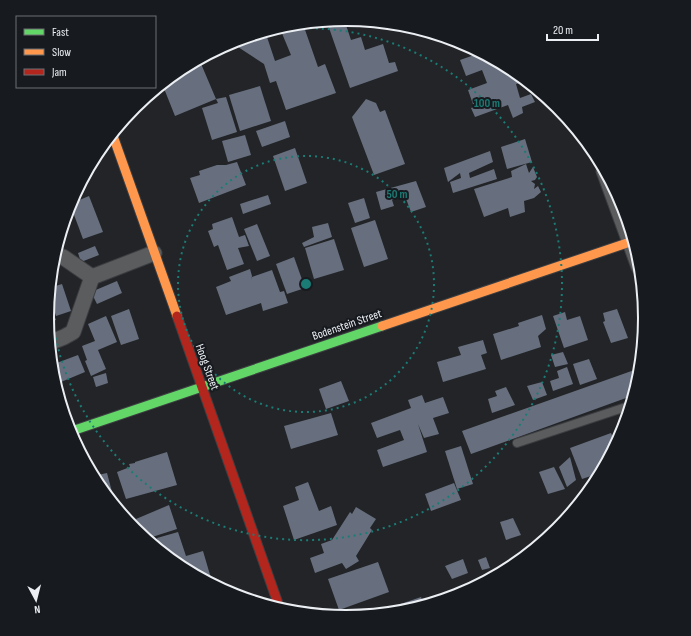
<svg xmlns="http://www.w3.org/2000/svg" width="691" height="636" font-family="'Sofia Sans Condensed',sans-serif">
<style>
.building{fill:#676f7e}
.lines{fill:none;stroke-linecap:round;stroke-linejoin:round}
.lane-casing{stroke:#3c3e41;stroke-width:10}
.street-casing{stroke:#3c3e41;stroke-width:17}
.fast-casing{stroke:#3c3e41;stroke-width:11}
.slow-casing{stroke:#3c3e41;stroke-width:11}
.jam-casing{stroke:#3c3e41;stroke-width:11}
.lane{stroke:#5b5c5e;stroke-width:8}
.street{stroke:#5b5c5e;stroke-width:15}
.fast{stroke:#63d668;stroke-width:9}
.slow{stroke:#ff974d;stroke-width:9}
.jam{stroke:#b3261e;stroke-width:9}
.ring{fill:none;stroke:#1a7c75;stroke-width:2;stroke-dasharray:2 4}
.labels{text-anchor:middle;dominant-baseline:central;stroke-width:4;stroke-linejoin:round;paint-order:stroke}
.street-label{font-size:12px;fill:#ebeef2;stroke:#171a1f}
.rim{fill:none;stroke:#ebeef2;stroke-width:2}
.centre{fill:#1a7c75;stroke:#171a1f;stroke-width:2}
.ring-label{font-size:12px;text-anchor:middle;font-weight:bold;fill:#1a7c75;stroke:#171a1f;stroke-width:4;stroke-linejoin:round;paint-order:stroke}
</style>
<rect width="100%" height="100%" fill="#222427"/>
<g class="building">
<polygon points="344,19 351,40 361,37 365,50 383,44 389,63 395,62 398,71 350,88 328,25"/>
<polygon points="303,24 318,67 325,64 336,93 286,110 276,81 270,83 264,64 238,47 267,37 275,61 291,55 281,31"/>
<polygon points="480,53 511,69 513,75 517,74 526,81 516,84 520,98 531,94 535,102 522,107 523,113 513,118 508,105 475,117 471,108 474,107 468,90 487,83 482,70 466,76 460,60"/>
<polygon points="199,59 216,99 175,116 163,86 179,79 176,72"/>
<polygon points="260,86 271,121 240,131 229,95"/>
<polygon points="226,97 237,132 212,140 202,108 218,103 216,99"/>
<polygon points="366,99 376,103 380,112 385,110 405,164 374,175 352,117"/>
<polygon points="285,121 290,137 262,147 256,131"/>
<polygon points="245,135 251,155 228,162 222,141"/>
<polygon points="525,139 532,162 507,169 501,147"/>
<polygon points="295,148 307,183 285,191 273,156"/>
<polygon points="490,151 493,162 469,173 470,178 494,169 497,179 453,193 450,182 461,178 460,173 448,182 444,168"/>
<polygon points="237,162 246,185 199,203 190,178 200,175 199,171 217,165 226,165"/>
<polygon points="526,164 529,173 533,167 537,177 535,180 531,181 535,184 534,189 538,186 541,192 534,198 524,201 525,212 510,217 508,208 484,217 474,189 512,177 511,171"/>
<polygon points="416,181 426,207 411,212 405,196 392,200 394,206 381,210 376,192"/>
<polygon points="268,195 271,204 243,214 240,204"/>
<polygon points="89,196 103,232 83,239 70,204"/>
<polygon points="364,198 370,218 355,223 348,203"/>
<polygon points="232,217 239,237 245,235 249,246 238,248 244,264 227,270 218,245 214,247 208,231 213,229 212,224"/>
<polygon points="375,220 388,259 364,267 351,228"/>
<polygon points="328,223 332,237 304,247 302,243 314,237 312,227"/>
<polygon points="257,224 270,256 257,261 244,229"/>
<polygon points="334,239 344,270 314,279 305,248"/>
<polygon points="95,246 99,255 81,262 78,253"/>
<polygon points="294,257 305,288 287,294 276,264"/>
<polygon points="250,269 252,276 251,280 252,277 272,270 280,292 284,291 288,303 263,311 261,303 226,315 216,287 231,281 229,277"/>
<polygon points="117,281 122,293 97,304 91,292"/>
<polygon points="62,284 71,311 56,316 49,293 49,288"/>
<polygon points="48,300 56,320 47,323 47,318"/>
<polygon points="129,309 139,339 121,345 111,316"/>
<polygon points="617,309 628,338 611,343 603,322 605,321 603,313"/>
<polygon points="565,312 567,320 580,316 588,340 564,348 553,316"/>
<polygon points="542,315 546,329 538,336 541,347 501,360 493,334 519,326 518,323"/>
<polygon points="106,316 117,342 98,350 106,369 91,376 85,361 87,360 82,346 95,341 88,324"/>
<polygon points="483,340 487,353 481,355 486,369 443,382 437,362 461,355 458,347"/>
<polygon points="563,352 568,364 555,367 551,355"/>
<polygon points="78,355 85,372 61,382 54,364"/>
<polygon points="589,359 597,379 580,385 573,364"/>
<polygon points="567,367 573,384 553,391 550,381 559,378 557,371"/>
<polygon points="640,368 629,407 626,398 471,454 462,431"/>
<polygon points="106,373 108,383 96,387 93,377"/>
<polygon points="341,381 349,401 326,409 319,389"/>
<polygon points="542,382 547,395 533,400 527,386"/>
<polygon points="506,387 515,405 492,413 488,399 497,396 495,391"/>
<polygon points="422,395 425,403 443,397 449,413 433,418 439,434 424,438 418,424 427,452 383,467 377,450 404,440 400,430 377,438 371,423 411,408 408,400"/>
<polygon points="331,413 338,435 291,449 284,426"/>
<polygon points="611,433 616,444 600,473 582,479 570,448"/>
<polygon points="461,446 473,484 457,489 445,451"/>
<polygon points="167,452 177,485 126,499 117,472 130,467 129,464 135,463 135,462"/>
<polygon points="570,457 576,480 567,487 559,467"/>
<polygon points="554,467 565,489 548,494 539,472"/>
<polygon points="107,473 115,503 113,503 93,476"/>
<polygon points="308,482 319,511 331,506 337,525 294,540 283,506 299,500 295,487"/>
<polygon points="454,483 461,500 431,511 425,494"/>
<polygon points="169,505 177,529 146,539 142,536 136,519"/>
<polygon points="356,507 376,519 370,528 372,530 356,556 359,561 346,569 342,563 315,573 310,558 324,553 321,544 332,540 350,512 352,514"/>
<polygon points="513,518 521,535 506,540 500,522"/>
<polygon points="178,532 186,556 203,551 213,585 179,566 157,549 160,548 157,538"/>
<polygon points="486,557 490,568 482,570 478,560"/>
<polygon points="463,559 468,573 452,579 445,566"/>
<polygon points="378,562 389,592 339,610 328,579"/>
<polygon points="421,597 424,605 404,611 371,614"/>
</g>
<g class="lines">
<g class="lane-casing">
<polyline id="lane" points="517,443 629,406"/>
</g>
<g class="street-casing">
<g id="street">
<polyline points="604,171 639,267"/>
<polyline points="54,255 63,257 92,277"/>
<polyline points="49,343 64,337 73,332 92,277 154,253"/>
</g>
</g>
<g class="fast-casing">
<polyline id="fast" points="69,432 382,326"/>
</g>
<g class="slow-casing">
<g id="slow">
<polyline points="112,133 177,316"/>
<polyline points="382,326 633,241"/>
</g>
</g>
<g class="jam-casing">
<polyline id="jam" points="177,316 280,609"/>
</g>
<use href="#lane" class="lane"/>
<use href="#street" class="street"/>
<use href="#fast" class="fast"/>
<use href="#slow" class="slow"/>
<use href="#jam" class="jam"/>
</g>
<g class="ring">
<circle cx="306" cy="284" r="128"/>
<path d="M268 31A256 256 0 1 1 50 284"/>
</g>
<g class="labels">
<g class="street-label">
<text transform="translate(347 325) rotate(-19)">Bodenstein Street</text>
<text transform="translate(207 367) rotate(70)">Hoog Street</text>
</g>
</g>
<path d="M0 0H691V636H0ZM54 318a292 292 0 1 1 584 0a292 292 0 1 1-584 0Z" fill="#171a1f" fill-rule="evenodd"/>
<path class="rim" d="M54 318a292 292 0 1 1 584 0a292 292 0 1 1-584 0Z"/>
<circle cx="306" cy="284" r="6" class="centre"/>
<g class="ring-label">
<text x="487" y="107">100 m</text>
<text x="397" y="198">50 m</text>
</g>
<rect x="16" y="16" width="140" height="72" fill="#171a1f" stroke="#6c6f73"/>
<rect x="24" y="29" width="20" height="6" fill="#63d668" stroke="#6c6f73"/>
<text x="52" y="36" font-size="12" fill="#ebeef2">Fast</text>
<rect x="24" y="49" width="20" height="6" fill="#ff974d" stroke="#6c6f73"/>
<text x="52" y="56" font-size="12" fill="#ebeef2">Slow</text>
<rect x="24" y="69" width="20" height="6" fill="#b3261e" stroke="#6c6f73"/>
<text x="52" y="76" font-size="12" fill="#ebeef2">Jam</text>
<g transform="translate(36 600) rotate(173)" stroke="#171a1f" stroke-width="3" paint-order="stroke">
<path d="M0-3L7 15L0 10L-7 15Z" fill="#ebeef2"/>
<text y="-6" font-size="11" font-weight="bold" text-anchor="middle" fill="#ebeef2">N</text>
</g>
<path d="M547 34v6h51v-6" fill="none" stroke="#ebeef2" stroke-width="2"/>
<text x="553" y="34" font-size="12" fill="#ebeef2" stroke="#171a1f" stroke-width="3" paint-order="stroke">20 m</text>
</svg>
